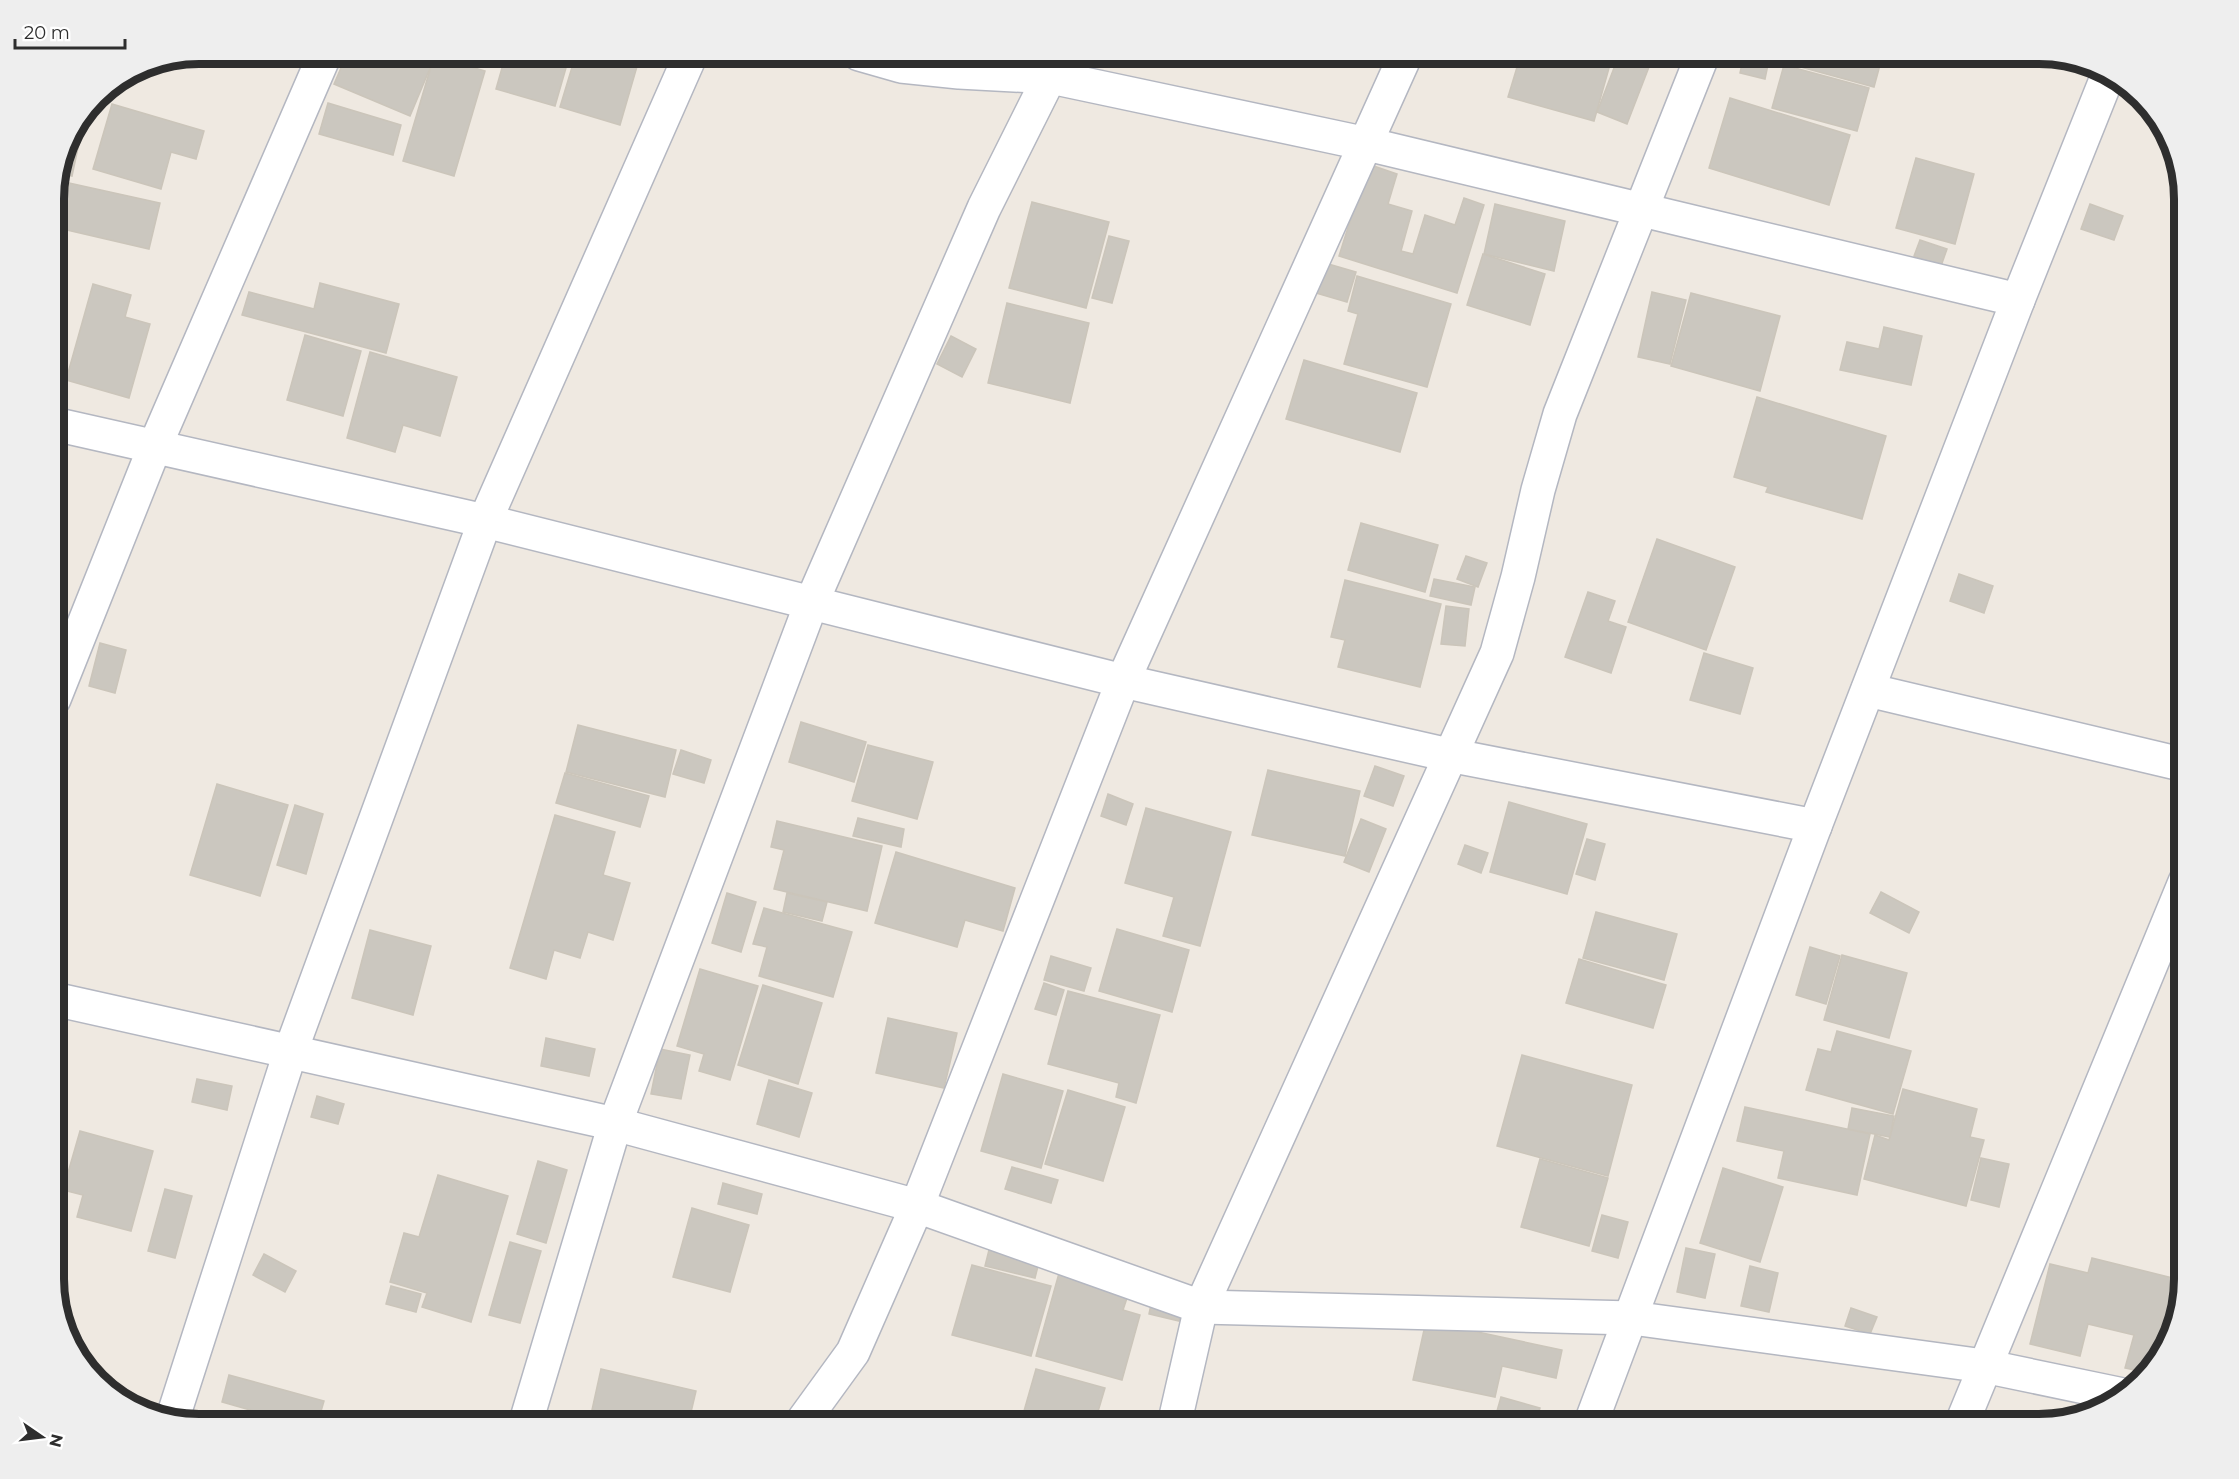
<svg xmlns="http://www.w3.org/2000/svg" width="2239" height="1479" font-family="Montserrat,sans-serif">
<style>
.building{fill:#cbc7bf;stroke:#cbc5ba;stroke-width:1.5}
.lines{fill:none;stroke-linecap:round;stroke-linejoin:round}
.minor-casing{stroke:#b4b7c1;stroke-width:36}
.minor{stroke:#fff;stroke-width:33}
.rim{fill:none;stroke:#2e2e2e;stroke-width:8}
</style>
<rect width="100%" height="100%" fill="#efe9e1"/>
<g class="building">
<polygon points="347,54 403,54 431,66 410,116 334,84"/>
<polygon points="506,54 570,54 555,106 496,89"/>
<polygon points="576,54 607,54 638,63 620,125 560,107"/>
<polygon points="1521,54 1613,54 1594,121 1508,97"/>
<polygon points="1744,54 1770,55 1765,79 1740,73"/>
<polygon points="1788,54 1883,54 1874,87 1786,63"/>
<polygon points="1937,54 1988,54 1985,67"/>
<polygon points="1619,55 1649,67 1627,124 1597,112"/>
<polygon points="434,56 485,71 454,176 403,161"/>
<polygon points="1784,65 1869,88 1857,131 1772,108"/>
<polygon points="1730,98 1850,135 1829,205 1709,168"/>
<polygon points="328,103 401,125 393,155 319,134"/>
<polygon points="112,104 204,131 196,159 171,152 161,189 93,169"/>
<polygon points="67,140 79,143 72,176 58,173"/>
<polygon points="1916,158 1974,174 1955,244 1896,228"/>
<polygon points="1368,164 1397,174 1388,204 1412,211 1401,251 1413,254 1425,215 1455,225 1464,198 1484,205 1457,293 1339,256"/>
<polygon points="69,183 160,203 149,249 58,228"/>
<polygon points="1032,202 1109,222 1086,308 1009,288"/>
<polygon points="1495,204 1565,221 1554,271 1484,254"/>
<polygon points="2090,204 2123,216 2114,240 2081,229"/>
<polygon points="1109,236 1129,241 1112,303 1092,298"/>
<polygon points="1920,240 1947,249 1941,266 1914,256"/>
<polygon points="1483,254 1545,274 1530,325 1467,305"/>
<polygon points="1325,263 1356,272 1347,302 1316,293"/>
<polygon points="1357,276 1451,304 1427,387 1344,364 1358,314 1348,311"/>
<polygon points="320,283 399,304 386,353 242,315 249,292 314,309"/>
<polygon points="93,284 131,295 125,317 150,324 129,398 66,380"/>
<polygon points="1652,292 1686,300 1670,364 1638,357"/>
<polygon points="1691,293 1780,316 1760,391 1671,366"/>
<polygon points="1007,303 1089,323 1070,403 988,383"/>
<polygon points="1884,327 1922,336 1911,385 1840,370 1847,342 1879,349"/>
<polygon points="305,335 361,351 343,416 287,400"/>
<polygon points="951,336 976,349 962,377 937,364"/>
<polygon points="370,352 457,377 440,436 403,425 395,452 347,438"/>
<polygon points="1304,360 1417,393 1400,452 1286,419"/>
<polygon points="1757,397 1886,436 1862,519 1766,492 1768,487 1734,477"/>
<polygon points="1361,523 1438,545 1425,592 1348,570"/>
<polygon points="1657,539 1735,567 1706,650 1628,622"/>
<polygon points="1466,556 1487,563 1478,587 1457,579"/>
<polygon points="1959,574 1993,586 1984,613 1950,601"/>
<polygon points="1434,579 1475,587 1471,605 1430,596"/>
<polygon points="1345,580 1441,604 1420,687 1338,667 1345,640 1331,637"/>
<polygon points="1588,592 1615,601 1608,621 1626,627 1611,673 1565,657"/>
<polygon points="1446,606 1469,609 1465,646 1441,644"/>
<polygon points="100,643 126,650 115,693 89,686"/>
<polygon points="1704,653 1753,668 1740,714 1690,700"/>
<polygon points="801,722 866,742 854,782 789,762"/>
<polygon points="578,725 676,750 665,797 566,772"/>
<polygon points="868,745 933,762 917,819 852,801"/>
<polygon points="681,750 711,760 704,783 673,774"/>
<polygon points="1375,766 1404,776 1393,806 1364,796"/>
<polygon points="1268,770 1360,791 1345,856 1252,835"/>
<polygon points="565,773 649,796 640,827 556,803"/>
<polygon points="217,784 288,805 260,896 190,875"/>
<polygon points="1108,794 1133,804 1126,825 1101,816"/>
<polygon points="1509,802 1587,824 1567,894 1490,872"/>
<polygon points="295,805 323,814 306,874 277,865"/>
<polygon points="1146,808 1231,832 1200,946 1163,936 1174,897 1125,883"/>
<polygon points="555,815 615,832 603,875 630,883 613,940 588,932 580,958 554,950 546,979 510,968"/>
<polygon points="858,818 904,829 901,847 853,836"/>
<polygon points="1361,819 1386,829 1369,872 1344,862"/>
<polygon points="777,821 882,846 867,911 774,889 784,850 771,847"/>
<polygon points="1587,839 1605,844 1595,880 1576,874"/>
<polygon points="1465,845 1488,853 1481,873 1458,864"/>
<polygon points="896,852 1015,888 1003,931 965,920 957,947 875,923"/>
<polygon points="1881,892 1919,912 1909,933 1870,913"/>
<polygon points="727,893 756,902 741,952 712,943"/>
<polygon points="787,893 827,902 822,921 783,912"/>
<polygon points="764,908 852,932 833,997 759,976 767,947 753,944"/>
<polygon points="1596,912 1677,934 1664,980 1583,958"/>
<polygon points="1117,929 1189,950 1172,1012 1099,991"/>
<polygon points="370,930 431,946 413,1015 352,998"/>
<polygon points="1810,947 1840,956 1826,1004 1796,995"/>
<polygon points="1842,955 1907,973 1889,1038 1824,1020"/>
<polygon points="1051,956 1091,968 1084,991 1044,980"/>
<polygon points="1579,959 1666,985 1653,1028 1566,1003"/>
<polygon points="700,969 758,986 730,1080 699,1071 704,1054 677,1046"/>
<polygon points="1044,983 1064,990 1056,1015 1035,1009"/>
<polygon points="763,985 822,1003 798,1084 738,1065"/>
<polygon points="1068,991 1160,1015 1136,1103 1116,1097 1119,1083 1048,1064"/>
<polygon points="888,1018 957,1033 944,1088 876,1073"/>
<polygon points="1837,1031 1911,1051 1893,1114 1806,1090 1818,1049 1831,1052"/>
<polygon points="546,1038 595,1049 589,1076 541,1066"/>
<polygon points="660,1049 690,1055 681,1099 651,1094"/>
<polygon points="1522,1055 1632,1085 1608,1176 1497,1146"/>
<polygon points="1003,1074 1063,1091 1041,1168 981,1151"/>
<polygon points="197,1079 232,1086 227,1110 192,1102"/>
<polygon points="769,1080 812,1093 799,1137 757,1124"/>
<polygon points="1903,1089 1977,1109 1970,1137 1984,1140 1966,1206 1864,1179 1875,1135 1889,1140"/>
<polygon points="1068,1090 1125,1107 1103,1181 1045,1164"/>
<polygon points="317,1096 344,1104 338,1124 311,1117"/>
<polygon points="1745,1107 1870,1134 1857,1195 1778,1178 1784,1151 1737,1141"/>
<polygon points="1852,1108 1894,1116 1890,1137 1848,1129"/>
<polygon points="80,1131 153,1151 131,1231 77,1217 83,1195 63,1190"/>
<polygon points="1981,1158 2009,1164 1999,1207 1971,1200"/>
<polygon points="1540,1159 1608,1178 1589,1246 1521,1227"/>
<polygon points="538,1161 567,1170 546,1243 517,1234"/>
<polygon points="1012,1167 1058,1180 1051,1203 1005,1189"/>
<polygon points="1723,1168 1783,1187 1760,1262 1700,1243"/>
<polygon points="438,1175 508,1196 471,1322 422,1307 427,1293 390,1282 404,1233 419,1237"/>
<polygon points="723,1183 762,1194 757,1214 718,1204"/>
<polygon points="165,1189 192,1196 175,1258 148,1251"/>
<polygon points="692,1208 749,1225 730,1292 673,1277"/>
<polygon points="1602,1215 1628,1222 1618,1258 1592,1251"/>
<polygon points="510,1242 541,1251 520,1323 489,1315"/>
<polygon points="990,1246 1040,1258 1035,1278 985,1266"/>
<polygon points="1686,1248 1715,1254 1705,1298 1677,1292"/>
<polygon points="264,1254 296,1271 285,1292 253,1275"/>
<polygon points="2092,1258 2185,1281 2161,1360 2147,1373 2125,1368 2134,1335 2088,1324 2080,1356 2030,1344 2050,1264 2088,1273"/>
<polygon points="972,1265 1051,1286 1031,1356 952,1335"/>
<polygon points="1061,1266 1131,1286 1123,1310 1140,1315 1122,1380 1036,1356"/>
<polygon points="1750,1266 1778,1273 1769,1312 1741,1306"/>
<polygon points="391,1286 421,1294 416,1312 386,1304"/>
<polygon points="1153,1295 1183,1302 1179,1321 1149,1314"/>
<polygon points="1851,1308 1877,1317 1870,1334 1845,1326"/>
<polygon points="1426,1321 1562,1350 1556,1378 1502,1366 1495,1397 1413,1380"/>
<polygon points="601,1369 696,1391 688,1425 658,1425 592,1410"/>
<polygon points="1036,1369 1105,1388 1094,1425 1020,1425"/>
<polygon points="229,1375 324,1401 317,1425 302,1425 222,1402"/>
<polygon points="1501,1397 1540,1408 1535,1425 1493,1425"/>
<polygon points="583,1412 642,1425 580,1425"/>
</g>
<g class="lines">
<g class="minor-casing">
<g id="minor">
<polyline points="859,54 901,66 959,72 1051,77 1367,144 2018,300"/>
<polyline points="54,424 485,521 1123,681 1449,755 1815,826"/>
<polyline points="1868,690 2185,765"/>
<polyline points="54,699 155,446 325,54"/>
<polyline points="54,999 615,1124 917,1206 1201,1307 1632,1318 1984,1366 2123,1395"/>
<polyline points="173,1417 290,1053 485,521 691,54"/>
<polyline points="525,1425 615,1124 811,604 984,208 1061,54"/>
<polyline points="800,1425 853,1352 917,1206 1123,681 1406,54"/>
<polyline points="1174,1425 1201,1307 1497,653 1518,577 1538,490 1560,414 1703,54"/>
<polyline points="1590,1425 1815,826 2018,300 2108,75"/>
<polyline points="1961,1425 2185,882"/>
</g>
</g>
<use href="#minor" class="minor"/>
</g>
<path d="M0 0H2239V1479H0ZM199 64H2039A135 135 0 0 1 2174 199V1279A135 135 0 0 1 2039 1414H199A135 135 0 0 1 64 1279V199A135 135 0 0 1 199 64Z" fill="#eee" fill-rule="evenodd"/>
<path class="rim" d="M199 64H2039A135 135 0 0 1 2174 199V1279A135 135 0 0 1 2039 1414H199A135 135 0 0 1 64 1279V199A135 135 0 0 1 199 64Z"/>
<g transform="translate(42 1437) rotate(104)" stroke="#ffffff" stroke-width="4.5" paint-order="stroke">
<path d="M0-4.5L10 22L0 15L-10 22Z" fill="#2e2e2e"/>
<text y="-9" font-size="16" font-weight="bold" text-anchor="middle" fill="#2e2e2e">N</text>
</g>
<path d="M15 39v9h110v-9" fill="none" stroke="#2e2e2e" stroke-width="3"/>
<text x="24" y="39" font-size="18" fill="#2e2e2e" stroke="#ffffff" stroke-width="4.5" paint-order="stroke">20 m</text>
</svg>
